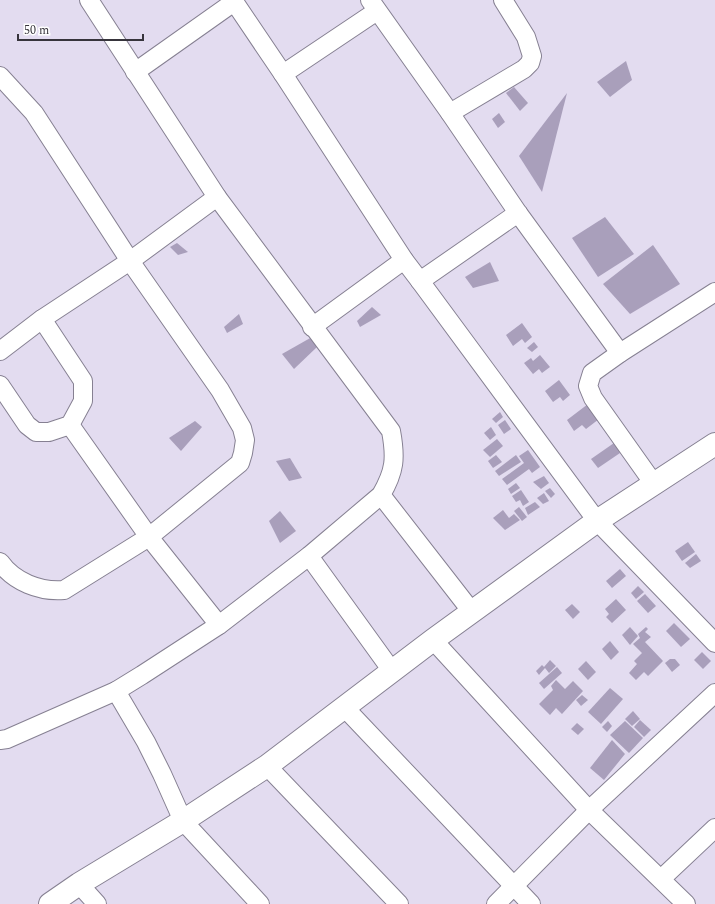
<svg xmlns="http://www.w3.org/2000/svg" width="715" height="904" font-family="Spectral,serif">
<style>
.building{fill:#a99fbb}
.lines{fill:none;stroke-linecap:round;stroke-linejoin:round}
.street-casing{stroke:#868092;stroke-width:20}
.secondary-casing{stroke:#868092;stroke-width:24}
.street{stroke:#fff;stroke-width:18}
.secondary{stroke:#fff;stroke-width:22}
</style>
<rect width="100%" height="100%" fill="#e3dcf0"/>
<g class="building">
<polygon points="626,61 632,80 610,97 597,82"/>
<polygon points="514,87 528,103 520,111 506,93"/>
<polygon points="567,93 542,192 519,156"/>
<polygon points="499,113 505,122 498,128 492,119"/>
<polygon points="605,217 634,254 598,277 572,238"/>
<polygon points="177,243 188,252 178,255 170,247"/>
<polygon points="653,245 680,284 630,314 603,284"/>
<polygon points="490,262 499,281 473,288 465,277"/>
<polygon points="372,307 381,315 360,327 357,321"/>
<polygon points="239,314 243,324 227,333 224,327"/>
<polygon points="522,323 532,337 525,343 522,339 513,346 506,335"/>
<polygon points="312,337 317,347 294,369 282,354"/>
<polygon points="534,342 538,347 532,352 527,348"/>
<polygon points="540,355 550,367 542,373 539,369 533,374 524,363 531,358 533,361"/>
<polygon points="559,380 570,395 563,401 560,397 553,402 545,391"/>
<polygon points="592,401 603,416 586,429 582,425 574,431 567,420"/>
<polygon points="500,412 503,417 496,423 492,419"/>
<polygon points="505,420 511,429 504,434 498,425"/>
<polygon points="195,421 202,427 181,451 169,438"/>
<polygon points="491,427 496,435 490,440 484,433"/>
<polygon points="497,439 503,446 490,457 483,450"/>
<polygon points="614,443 620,453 598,468 591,459"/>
<polygon points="528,450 540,467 532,473 529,469 507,485 502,479 524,463 519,456"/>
<polygon points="496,455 502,462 493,468 488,461"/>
<polygon points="516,455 521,462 499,476 495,471"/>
<polygon points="290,458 302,478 289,481 276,461"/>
<polygon points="544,476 549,483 541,489 533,482"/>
<polygon points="516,483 520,488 511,494 508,489"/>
<polygon points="550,488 555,494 551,498 545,491"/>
<polygon points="521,490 529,502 523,506 520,500 516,502 512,496"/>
<polygon points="544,493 549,501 543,504 537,498"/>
<polygon points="535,502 540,507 528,515 525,508"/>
<polygon points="519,507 527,517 522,521 514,511"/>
<polygon points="503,510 509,518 514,514 520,520 505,530 493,518"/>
<polygon points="280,511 296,531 280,543 269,521"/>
<polygon points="688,542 695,552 682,561 675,551"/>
<polygon points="696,554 701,561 690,568 685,563"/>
<polygon points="620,569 626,576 612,588 606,581"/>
<polygon points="638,586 644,592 636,599 631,593"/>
<polygon points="645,594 656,606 648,613 637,601"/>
<polygon points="616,599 626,610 612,623 606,617 609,614 605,609"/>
<polygon points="572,604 580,612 573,619 565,610"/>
<polygon points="674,623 690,639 681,647 666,631"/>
<polygon points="630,627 638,636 630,645 622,635"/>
<polygon points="646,627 648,629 645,632 651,637 645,642 663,661 648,676 644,672 636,680 629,673 637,664 634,661 642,653 633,644 640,638 638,634"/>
<polygon points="610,641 619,652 611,660 602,649"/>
<polygon points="702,652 711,661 703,669 694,660"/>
<polygon points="670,659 675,659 680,665 672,672 665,663"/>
<polygon points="550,660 556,666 549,673 545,668 539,675 536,671 542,665 544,667"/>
<polygon points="586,661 596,672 588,680 578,669"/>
<polygon points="557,667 562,673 544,689 539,683"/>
<polygon points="556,680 565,689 573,681 583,691 562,714 556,708 550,715 539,704 553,690 551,686"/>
<polygon points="610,688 623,699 601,724 588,712"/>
<polygon points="582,695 588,700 581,706 576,700"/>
<polygon points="633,711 640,719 632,726 625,719"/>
<polygon points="640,720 651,730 644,737 634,727"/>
<polygon points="608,721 612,726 607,732 602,727"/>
<polygon points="625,721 643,738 629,753 610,735"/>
<polygon points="577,723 584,729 578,735 571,729"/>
<polygon points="612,740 625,754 604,780 590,768"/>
</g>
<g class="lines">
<g class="street-casing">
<g id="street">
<polyline points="233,0 283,74 404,260 420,281 597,521 715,643"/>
<polyline points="370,0 450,113 518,213 620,353"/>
<polyline points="135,72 234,2"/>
<polyline points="283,74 377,11"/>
<path d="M0 76 34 113 130 261 220 390 242 428 245 440 243 453 240 463 149 537 64 590C40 592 14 582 0 562"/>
<polyline points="450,113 524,69 530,63 532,56 526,37 503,0"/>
<polyline points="420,281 518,213"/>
<polyline points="312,327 404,260"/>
<polyline points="0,351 42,319 130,261 217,197"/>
<polyline points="0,385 27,425 36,432 49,432 70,425 83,401 83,381 42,319"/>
<polyline points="70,425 149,537 219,625"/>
<polyline points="654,484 593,398 588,386 592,373 620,353 715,292"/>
<polyline points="381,495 472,612"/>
<polyline points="309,556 392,671"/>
<polyline points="433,640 589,810 686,904"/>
<polyline points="116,691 146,742 162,774 183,821 260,904"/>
<polyline points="344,707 531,904"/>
<path d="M0 740 7 739 116 691 142 675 219 625 309 556 381 495C395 471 396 458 391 431L217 197 89 0"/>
<polyline points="267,766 399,904"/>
<polyline points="661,879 715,828"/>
<polyline points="79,884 97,904"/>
<polyline points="496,904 589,810 715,693"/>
</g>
</g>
<g class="secondary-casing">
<polyline id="secondary" points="50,904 79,884 183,821 267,766 433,640 597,521 715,444"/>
</g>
<use href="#street" class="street"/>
<use href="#secondary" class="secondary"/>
</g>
<path d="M18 34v6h125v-6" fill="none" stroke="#37343c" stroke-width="2"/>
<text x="24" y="34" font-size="12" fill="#37343c" stroke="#ffffff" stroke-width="3" paint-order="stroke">50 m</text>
</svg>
